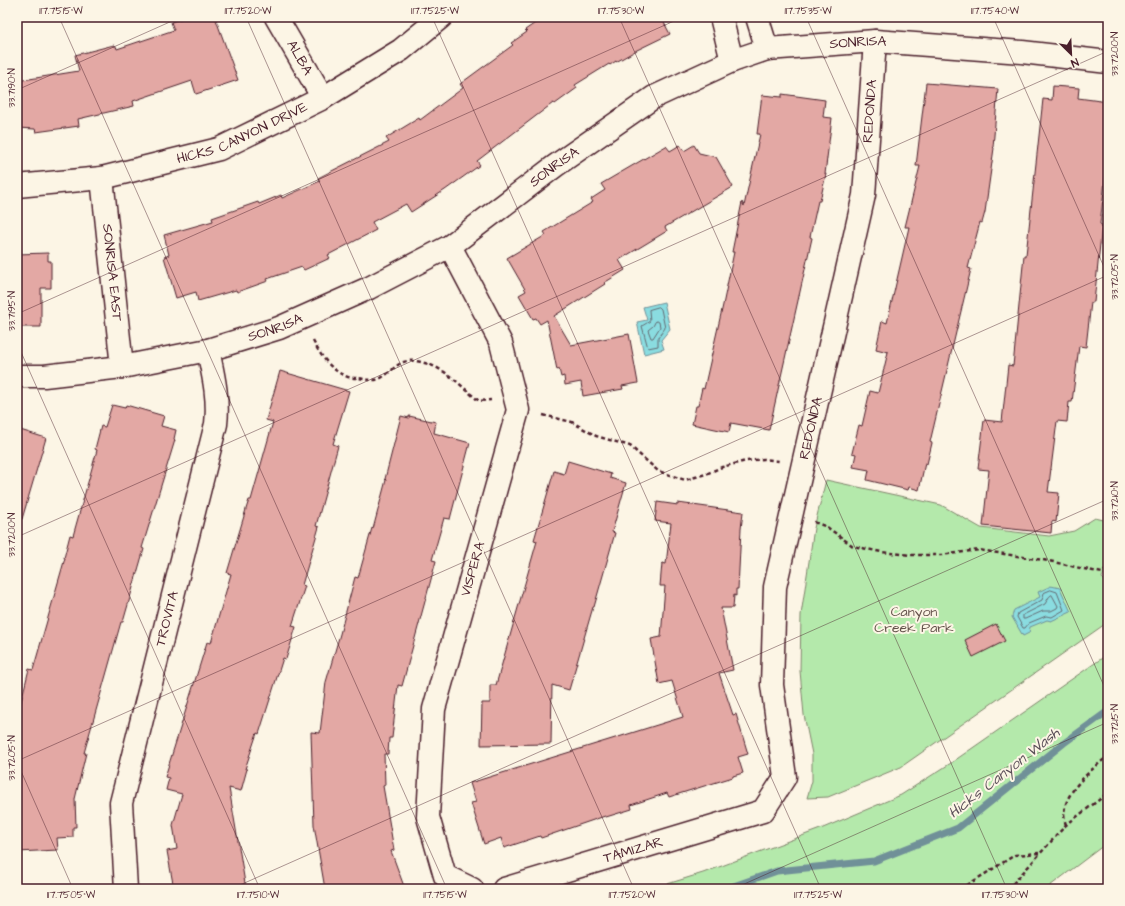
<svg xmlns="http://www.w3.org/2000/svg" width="1125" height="906" font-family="'Architects Daughter',sans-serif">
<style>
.green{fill:#b4e9ab;stroke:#7f846b}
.water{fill:#8adce0;stroke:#709098}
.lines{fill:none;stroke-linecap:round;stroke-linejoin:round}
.shore{stroke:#646b73;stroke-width:1}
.stream{stroke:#709098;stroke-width:7}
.building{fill:#e3a8a4;stroke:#4a1f2b}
.street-casing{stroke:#4a1f2b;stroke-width:25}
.secondary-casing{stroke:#4a1f2b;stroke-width:25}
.path{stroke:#4a1f2b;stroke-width:2.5;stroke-dasharray:4 3;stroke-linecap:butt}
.street{stroke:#fcf5e5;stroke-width:22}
.secondary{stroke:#fcf5e5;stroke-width:22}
.ticks{fill:none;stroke:#4a1f2b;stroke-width:1;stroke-opacity:0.45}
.labels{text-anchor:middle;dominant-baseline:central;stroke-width:4;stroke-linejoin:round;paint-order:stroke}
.street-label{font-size:14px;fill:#4a1f2b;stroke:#fcf5e5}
.park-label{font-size:14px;fill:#64524b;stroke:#fcf5e5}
.water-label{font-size:15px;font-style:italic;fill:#5a4e58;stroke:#fcf5e5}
.neatline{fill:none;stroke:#4a1f2b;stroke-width:1.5}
.ticks-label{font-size:10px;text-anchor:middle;fill:#4a1f2b}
</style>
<rect width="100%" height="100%" fill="#fcf5e5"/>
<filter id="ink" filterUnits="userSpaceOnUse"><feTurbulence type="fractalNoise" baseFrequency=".025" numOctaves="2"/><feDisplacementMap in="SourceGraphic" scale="8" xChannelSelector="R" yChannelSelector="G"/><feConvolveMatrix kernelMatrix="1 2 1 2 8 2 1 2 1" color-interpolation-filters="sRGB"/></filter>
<g filter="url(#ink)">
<g class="green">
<polygon points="826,480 941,505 981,528 1049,536 1074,531 1095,518 1108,521 1108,563 1102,578 1108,584 1108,622 901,767 828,797 807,798 812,781 812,754 804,715 800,671 801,615 814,528"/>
<polygon points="1108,654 1108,842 1046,889 651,889 703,873 823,828 901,795 951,763"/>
</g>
<g class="water">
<polygon points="664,302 670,329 661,340 664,349 644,354 637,322 647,320 643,307"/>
<polygon points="1051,586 1060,588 1071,612 1051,621 1047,620 1030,627 1029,633 1023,636 1012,617 1014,610 1040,597 1038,592"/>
</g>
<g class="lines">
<g class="shore">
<polygon points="659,307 661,309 665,328 658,338 658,346 648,348 642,326 650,321 649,310"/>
<polygon points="656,321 659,322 660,327 653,338 651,338 648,330 653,326"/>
<polygon points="1051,590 1057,592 1064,610 1052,617 1046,616 1029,623 1025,628 1023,628 1017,617 1018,613 1042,600 1044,593"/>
<polygon points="1052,595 1058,606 1057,608 1051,611 1043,611 1025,619 1023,619 1023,615 1045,604 1049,597"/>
</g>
<polyline class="stream" points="725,889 777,871 874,861 958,828 1064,743 1108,711"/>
</g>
<g class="building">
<polygon points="186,17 215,17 238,80 196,94 192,81 133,101 134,106 78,119 79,126 36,132 35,129 17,128 17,81 79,71 75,55 114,45 114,46 116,46 117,49 174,30 171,22"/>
<polygon points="544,17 661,17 670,34 637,50 616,62 616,61 610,65 609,64 575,85 577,88 555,104 553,103 477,161 480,165 445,190 411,212 406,204 372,222 376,230 328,255 330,258 304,270 302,267 267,279 268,281 237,292 236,290 198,301 196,292 176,298 164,257 169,255 164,235 213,221 212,218 258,202 259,204 281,195 282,198 320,181 318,178 389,142 386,138 419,118 420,120 463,88 460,84 513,45 511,43 527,32 525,30"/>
<polygon points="926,83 998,89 993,147 994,148 985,212 982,223 980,222 968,268 971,269 930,442 932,443 927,464 925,463 919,490 909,487 908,490 867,480 869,470 853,467 856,454 852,453 859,425 862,426 870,391 878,393 888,352 876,349 882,321 887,323 909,227 905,227 920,166 916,166"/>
<polygon points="1053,86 1079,88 1078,98 1108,102 1108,154 1100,224 1102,225 1094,302 1091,302 1086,347 1079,346 1072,402 1069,402 1067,422 1057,421 1048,492 1059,493 1056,522 1052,521 1051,533 983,526 989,470 978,469 984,420 1002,422 1008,365 1013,366 1024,255 1026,255 1043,99 1052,100"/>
<polygon points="782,94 825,100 823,117 832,118 825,174 826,174 820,201 818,201 810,237 812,238 769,430 731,423 729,432 692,424 696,406 698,406 702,388 704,389 723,305 734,252 732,252 742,202 744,206 760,134 757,134 762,95 782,97"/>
<polygon points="680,145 684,151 694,145 699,153 716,157 733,187 665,227 667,231 619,260 625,270 604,283 605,284 554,316 571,345 629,334 638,383 622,386 623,389 583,396 581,382 565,385 564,376 561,377 559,369 557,370 547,320 540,324 536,318 533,319 519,295 526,291 507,258 546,235 544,232 593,202 591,199 605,190 601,184 666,146 670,151"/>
<polygon points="48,253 48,261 51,261 51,288 41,288 41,327 17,327 17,254"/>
<polygon points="280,371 349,391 333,444 338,446 316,526 319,527 302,585 305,586 292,626 296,627 286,659 283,658 259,734 257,733 245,769 247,769 241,791 229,788 246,889 174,889 167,851 177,849 173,825 182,794 166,790 169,778 165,777 207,642 211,643 231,574 227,573 247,506 249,500 251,500 273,422 266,420"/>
<polygon points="112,405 125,408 126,405 164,416 161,426 176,430 174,439 175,440 142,548 144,549 123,622 121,622 84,753 86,753 75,799 76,827 73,827 73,837 57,838 58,850 17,852 17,718 29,669 33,670 65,558 64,558 70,535 73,536 97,450 95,449 101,426 105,427"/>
<polygon points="401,416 409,418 409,416 436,422 434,433 470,443 450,519 444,518 432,560 436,561 402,686 398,685 392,738 389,738 388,754 384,754 385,785 383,786 394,850 391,851 405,889 325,889 314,825 311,732 320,733 326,682 340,634 355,577 358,578 372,528 373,529 386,480 385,479"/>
<polygon points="17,429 46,438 22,519 17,518"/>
<polygon points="568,461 611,474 610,478 626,483 612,532 615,533 594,607 593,607 569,690 552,685 551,744 481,745 482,703 490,703 490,685 496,685 537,541 534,540 554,471 564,474"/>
<polygon points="657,502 678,505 678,503 743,512 741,529 738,589 736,589 736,596 734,595 733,608 721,608 733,670 719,673 733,715 736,714 748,754 738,757 743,773 733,776 733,777 669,797 667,793 631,805 632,809 606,817 605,816 541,838 540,836 504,848 501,838 484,844 471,803 476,802 470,783 683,717 672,681 659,684 651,639 661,637 665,586 660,586 662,563 666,564 671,523 655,521"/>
<polygon points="996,624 1005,641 973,657 965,640"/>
</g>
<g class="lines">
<g class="street-casing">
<g id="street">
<path id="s1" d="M276 17 323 98"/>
<polyline points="721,17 732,61"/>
<polyline points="757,17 767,49"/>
<path id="s2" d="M102 178 122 367"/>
<polyline points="450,246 501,343 518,410 434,709 428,817 445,876 472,889"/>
<path id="s3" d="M17 376H44L122 367 208 350 279 328 369 288 450 246 555 166 654 97 732 61 767 49 875 41 1022 52 1108 62"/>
<path id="s4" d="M126 889 121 803 216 424C219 398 213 374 208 350"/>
<path id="s5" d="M504 889 763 811 785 777 772 685 775 587 864 195 875 41"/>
</g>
</g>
<g class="secondary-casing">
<g id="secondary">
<path id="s6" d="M17 186 102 178 219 149 323 98 401 50 441 17"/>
</g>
</g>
<g class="path">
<path d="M313 341C321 356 331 371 348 377 353 378 359 378 364 379 369 380 376 381 381 378 395 370 398 359 415 361 444 365 458 384 479 401L491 400"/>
<polyline points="543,415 572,422 596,436 630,446 658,471 685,480 706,474 722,467 746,461 764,459 779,461"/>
<polyline points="814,522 827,527 853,546 881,552 911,555 941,555 979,550 1049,561 1102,573 1108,568"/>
<path d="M1066 825C1056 797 1089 772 1108 756"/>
<polyline points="961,889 1015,855 1039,853"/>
<polyline points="1008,889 1066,825 1108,793"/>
</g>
<use href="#street" class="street"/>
<use href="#secondary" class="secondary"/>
</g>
</g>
<path class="ticks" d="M59 17 447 889M246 17 634 889M432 17 821 889M619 17 1007 889M806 17 1108 695M993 17 1108 276M17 90 181 17M17 314 683 17M17 343 260 889M17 537 1108 51M17 761 1108 275M17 762 73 889M231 889 1108 499M733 889 1108 722"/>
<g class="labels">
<g class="street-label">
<text stroke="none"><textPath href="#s3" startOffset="924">SONRISA</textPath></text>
<text stroke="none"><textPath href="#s1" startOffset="47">ALBA</textPath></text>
<text stroke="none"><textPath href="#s5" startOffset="988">REDONDA</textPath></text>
<text stroke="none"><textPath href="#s6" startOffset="233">HICKS CANYON DRIVE</textPath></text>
<text stroke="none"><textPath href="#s3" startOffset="588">SONRISA</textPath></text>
<text stroke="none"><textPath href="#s2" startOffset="95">SONRISA EAST</textPath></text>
<text stroke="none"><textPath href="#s3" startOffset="264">SONRISA</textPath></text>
<text stroke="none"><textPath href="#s5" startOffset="665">REDONDA</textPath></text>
<text transform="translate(473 569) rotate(-74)">VISPERA</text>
<text stroke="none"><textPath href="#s4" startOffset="276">TROVITA</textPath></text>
<text stroke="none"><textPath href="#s5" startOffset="135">TAMIZAR</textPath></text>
</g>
<g class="park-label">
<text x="914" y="612">Canyon<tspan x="914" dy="16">Creek Park</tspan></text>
</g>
<g class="water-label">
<text transform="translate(1004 773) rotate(-38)">Hicks Canyon Wash</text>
</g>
</g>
<rect width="1125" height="906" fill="none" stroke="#fcf5e5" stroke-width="44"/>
<g transform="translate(1071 54) rotate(156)" stroke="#fcf5e5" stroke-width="3" paint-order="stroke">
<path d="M0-3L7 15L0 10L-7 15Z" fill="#4a1f2b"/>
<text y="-6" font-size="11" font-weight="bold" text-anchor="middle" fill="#4a1f2b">N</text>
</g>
<rect x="22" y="22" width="1081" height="862" class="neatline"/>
<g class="ticks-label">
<text x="61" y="14">117.7515°W</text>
<text x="248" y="14">117.7520°W</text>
<text x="435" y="14">117.7525°W</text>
<text x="621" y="14">117.7530°W</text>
<text x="808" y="14">117.7535°W</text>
<text x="995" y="14">117.7540°W</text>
<text transform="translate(1114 54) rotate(-90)" y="4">33.7200°N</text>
<text transform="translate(11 88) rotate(-90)" y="4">33.7190°N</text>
<text transform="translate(1114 277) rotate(-90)" y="4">33.7205°N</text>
<text transform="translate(11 311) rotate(-90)" y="4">33.7195°N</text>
<text transform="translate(1114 501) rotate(-90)" y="4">33.7210°N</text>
<text transform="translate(11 535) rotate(-90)" y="4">33.7200°N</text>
<text transform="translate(1114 724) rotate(-90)" y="4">33.7215°N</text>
<text transform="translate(11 758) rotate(-90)" y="4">33.7205°N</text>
<text x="71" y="898">117.7505°W</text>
<text x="258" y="898">117.7510°W</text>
<text x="445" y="898">117.7515°W</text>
<text x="632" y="898">117.7520°W</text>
<text x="818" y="898">117.7525°W</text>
<text x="1005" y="898">117.7530°W</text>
</g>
</svg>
